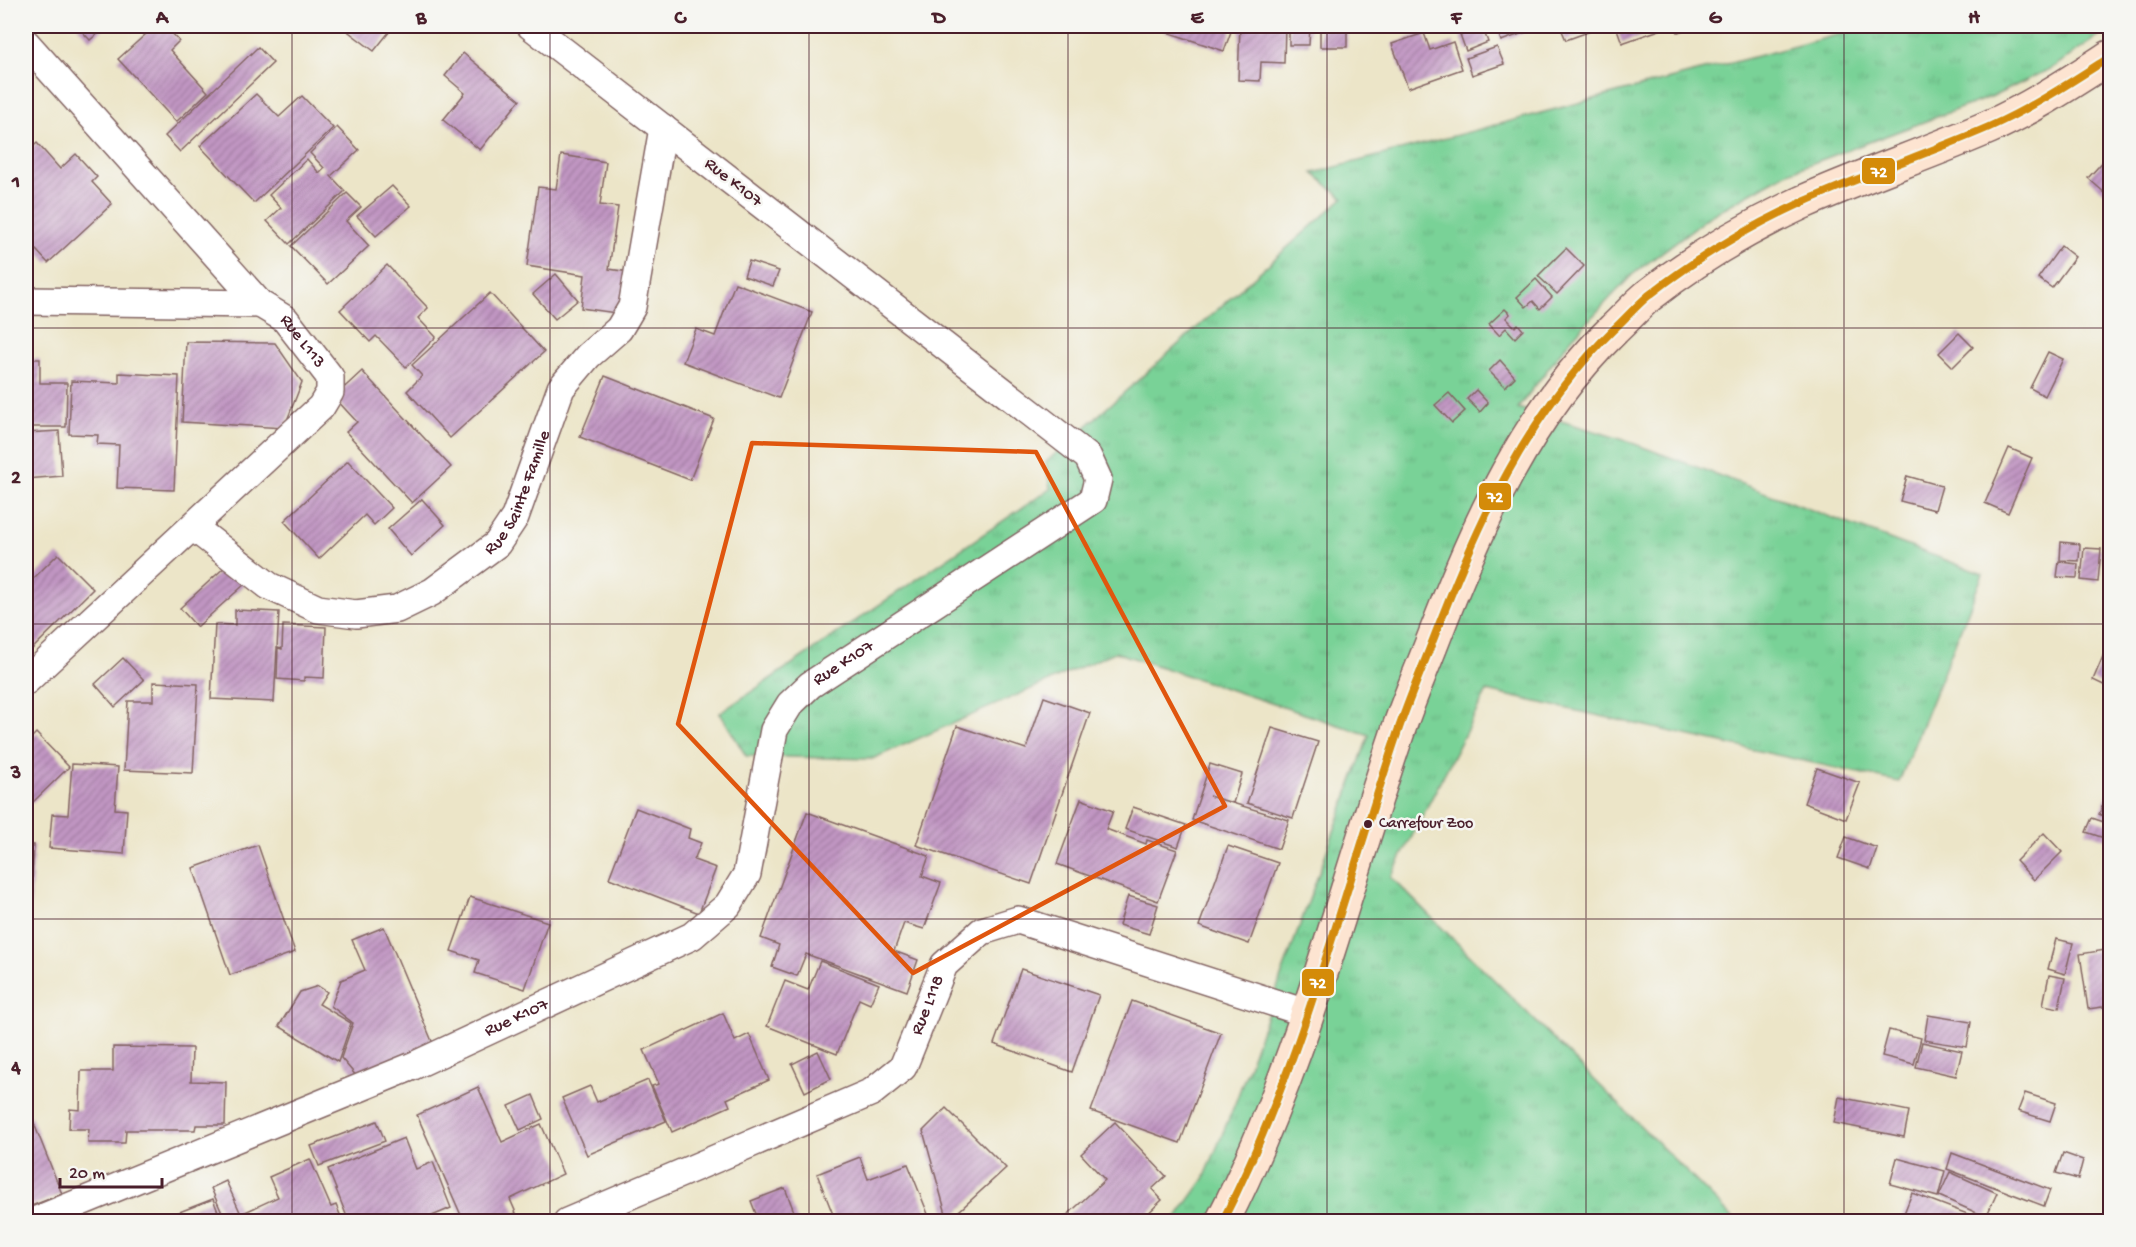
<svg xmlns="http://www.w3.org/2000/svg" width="2136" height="1247" font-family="'Gochi Hand',sans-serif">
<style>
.grass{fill:url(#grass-tufts);stroke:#627861;stroke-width:1.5}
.building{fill:url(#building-hatch)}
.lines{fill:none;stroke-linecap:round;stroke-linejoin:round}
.street-casing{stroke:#836462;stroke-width:30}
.secondary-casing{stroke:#836462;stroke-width:36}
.street{stroke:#fff;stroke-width:27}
.secondary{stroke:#fde4d1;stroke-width:33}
.bus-1-casing{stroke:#f6f6f2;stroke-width:12}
.bus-1{stroke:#d48b09;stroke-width:8}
.marked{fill:none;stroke:#e0560e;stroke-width:4.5;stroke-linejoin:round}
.grid{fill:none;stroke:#4a1f2b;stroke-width:1.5;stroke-opacity:0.55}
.bus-dot{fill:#4a1f2b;stroke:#f6f6f2;stroke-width:2}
.labels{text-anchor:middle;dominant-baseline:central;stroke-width:5;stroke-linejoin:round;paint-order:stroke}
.bus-label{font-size:16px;fill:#4a1f2b;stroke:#f6f6f2;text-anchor:start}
.street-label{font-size:18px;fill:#4a1f2b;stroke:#f6f6f2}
.line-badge{stroke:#f6f6f2;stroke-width:2}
.badge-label{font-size:16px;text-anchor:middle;font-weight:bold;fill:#fff}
.neatline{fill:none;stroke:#4a1f2b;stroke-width:2}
.grid-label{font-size:20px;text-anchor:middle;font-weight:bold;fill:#4a1f2b}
</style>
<defs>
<pattern id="grass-tufts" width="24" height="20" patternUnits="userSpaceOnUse" patternTransform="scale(1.5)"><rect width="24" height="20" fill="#79d297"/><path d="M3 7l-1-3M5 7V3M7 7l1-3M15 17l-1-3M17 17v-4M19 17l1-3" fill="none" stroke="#6ab482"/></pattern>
<pattern id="building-hatch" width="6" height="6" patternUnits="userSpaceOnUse" patternTransform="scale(1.5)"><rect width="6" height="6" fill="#c196c3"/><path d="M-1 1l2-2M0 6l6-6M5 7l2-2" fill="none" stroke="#9f7a9f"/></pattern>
</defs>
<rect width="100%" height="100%" fill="#f6f6f2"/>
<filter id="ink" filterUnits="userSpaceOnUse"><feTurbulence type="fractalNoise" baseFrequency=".0167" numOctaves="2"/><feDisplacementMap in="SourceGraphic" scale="12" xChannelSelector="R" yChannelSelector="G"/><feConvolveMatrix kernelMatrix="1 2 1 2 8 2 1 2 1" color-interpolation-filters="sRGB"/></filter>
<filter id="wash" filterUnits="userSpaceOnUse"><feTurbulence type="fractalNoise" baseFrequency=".008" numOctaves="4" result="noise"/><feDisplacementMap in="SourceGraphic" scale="24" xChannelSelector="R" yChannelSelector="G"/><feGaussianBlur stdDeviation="1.35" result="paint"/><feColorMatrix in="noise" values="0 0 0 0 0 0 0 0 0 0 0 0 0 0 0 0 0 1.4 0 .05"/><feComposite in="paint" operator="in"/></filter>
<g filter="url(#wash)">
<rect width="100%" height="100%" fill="#ece5c8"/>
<polygon class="grass" points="1871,26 2110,26 2110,29 2052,68 1996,95 1786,173 1710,216 1632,275 1571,339 1518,408 1624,440 1983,574 1899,782 1487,691 1391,877 1736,1221 1174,1221 1204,1179 1236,1101 1369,735 1115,652 872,759 746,756 720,713 1050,489 1046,462 1343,198 1313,173"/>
<g id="blocks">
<g class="building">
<polygon points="77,26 107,26 90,40"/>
<polygon points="155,26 166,26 179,41 170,50 208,92 176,122 118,59"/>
<polygon points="341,26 394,26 374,51"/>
<polygon points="1149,26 1233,26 1224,51"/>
<polygon points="1240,26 1285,26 1284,63 1261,62 1260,81 1238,80"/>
<polygon points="1289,26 1310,26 1309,45 1289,45"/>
<rect x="1320" y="26" width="27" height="21"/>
<polygon points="1457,26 1482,26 1488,42 1466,51"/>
<polygon points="1496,26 1543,26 1501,41"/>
<polygon points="1560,26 1602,26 1602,27 1566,40"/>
<polygon points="1616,26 1671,26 1622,43"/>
<polygon points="1675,26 1696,26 1678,32"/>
<polygon points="1424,33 1430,50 1453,42 1462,69 1408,88 1392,44"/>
<polygon points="258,47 273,63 180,152 165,136"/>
<polygon points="1497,47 1504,64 1472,75 1466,58"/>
<polygon points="463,53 520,100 480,150 443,120 465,93 445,76"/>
<polygon points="256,94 279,117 302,96 333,128 254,203 200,146"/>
<polygon points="337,127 359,150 331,176 345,191 289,244 267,221 281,208 269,195 307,159 319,173 324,168 310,153"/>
<polygon points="37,143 60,169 76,154 97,177 92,182 112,204 48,263 26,239 26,153"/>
<polygon points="2110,154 2110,191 2107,195 2088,178"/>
<polygon points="561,155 606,162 600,205 618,207 609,269 629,272 623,314 581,308 585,275 527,266 538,187 556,189"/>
<polygon points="392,186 411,206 376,236 357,216"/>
<polygon points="347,193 361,207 346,221 369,246 328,284 291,246"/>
<polygon points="2061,246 2075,257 2052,288 2038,278"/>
<polygon points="1566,248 1584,266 1557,294 1538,276"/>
<polygon points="749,261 779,271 773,286 744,276"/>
<polygon points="387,265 428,308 418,318 436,337 406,367 376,336 370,342 340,310"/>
<polygon points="556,274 578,300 555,319 533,294"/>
<polygon points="1536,279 1552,297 1540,309 1533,301 1526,307 1517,297"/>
<polygon points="735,283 812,312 779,398 683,362 696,329 715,336"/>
<polygon points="490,293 544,352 450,438 407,391 422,376 412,365"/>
<polygon points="1505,309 1510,314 1506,318 1515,327 1518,324 1523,330 1515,338 1506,328 1499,335 1489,324"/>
<polygon points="1959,333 1973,347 1953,367 1939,353"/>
<polygon points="186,342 275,343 302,382 284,428 182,422"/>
<polygon points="2048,352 2063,359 2045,396 2030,388"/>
<polygon points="26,359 40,359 40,383 67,383 66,427 26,427"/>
<polygon points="1500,360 1515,377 1505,387 1489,371"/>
<polygon points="362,371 451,467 412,503 346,432 357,422 334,397"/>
<polygon points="119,373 179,376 174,490 117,488 119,445 97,444 98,435 69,434 71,381 119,383"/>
<polygon points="605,376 714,419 690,480 580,437"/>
<polygon points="1476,390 1488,403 1480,412 1467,399"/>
<polygon points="1449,393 1465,411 1452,423 1435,405"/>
<polygon points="59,431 62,476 26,479 26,433"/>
<polygon points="2009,448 2032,458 2008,513 1985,503"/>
<polygon points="348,461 392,508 374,525 365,515 319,559 284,521"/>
<polygon points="1907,476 1942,486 1935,510 1900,501"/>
<polygon points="422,499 445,525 411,556 388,529"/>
<polygon points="2061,542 2080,544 2079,561 2060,560"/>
<polygon points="2084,548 2101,549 2098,582 2081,580"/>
<polygon points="58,554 93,589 29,652 26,648 26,571 33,579"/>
<polygon points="2059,562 2078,564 2077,578 2057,577"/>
<polygon points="227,565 245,584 197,627 180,608"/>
<polygon points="235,610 279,612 274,702 211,699 215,624 235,625"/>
<polygon points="283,625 326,627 324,678 304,677 304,681 277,679 278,648 282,649"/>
<polygon points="2110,640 2110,688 2093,680"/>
<polygon points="123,658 144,680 115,707 95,684"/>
<polygon points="153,682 198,684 193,773 124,770 128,701 153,701"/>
<polygon points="1044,697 1090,713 1031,884 916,845 957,726 1026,749"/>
<polygon points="1272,728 1318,742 1293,818 1247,803"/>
<polygon points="36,733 69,767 32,803 26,796 26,743"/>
<polygon points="72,764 118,767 115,809 127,810 124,854 49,848 52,814 68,815"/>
<polygon points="1210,764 1242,774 1233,803 1209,796 1289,820 1279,849 1192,820"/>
<polygon points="1817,768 1860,783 1846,819 1804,803"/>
<polygon points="2110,788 2110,819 2099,814"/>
<polygon points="1081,799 1113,811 1106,829 1146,844 1147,840 1177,850 1158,901 1057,864"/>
<polygon points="1133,807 1186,825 1178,847 1125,829"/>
<polygon points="636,808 690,829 688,838 701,843 694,860 716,868 699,913 609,878"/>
<polygon points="807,812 929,856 922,876 941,883 924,929 904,923 894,951 918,960 907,991 806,954 797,976 772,967 779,945 761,938"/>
<polygon points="2092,818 2110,824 2110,840 2086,832"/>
<polygon points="2044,833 2062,852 2034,880 2016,861"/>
<polygon points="1846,837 1877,848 1870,869 1838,858"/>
<polygon points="26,845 34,845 29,926 26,926"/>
<polygon points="258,845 295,952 230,975 193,868"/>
<polygon points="1228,846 1278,863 1249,944 1199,926"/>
<polygon points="1128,896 1158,905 1149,934 1119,925"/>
<polygon points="470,897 548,922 525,989 475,973 479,960 451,951"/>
<polygon points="26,927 31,927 30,968 26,968"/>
<polygon points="384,927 434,1046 358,1078 341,1058 353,1023 331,1006 341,980 365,970 352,940"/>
<polygon points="2056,939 2073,943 2065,974 2048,969"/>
<polygon points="2105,950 2110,984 2110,1006 2088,1009 2080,954"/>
<polygon points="820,961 879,984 870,1004 859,999 837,1054 767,1026 785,981 808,990"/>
<polygon points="1021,969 1099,995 1072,1072 994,1044"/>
<polygon points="2049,975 2065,978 2059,1008 2043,1005"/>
<polygon points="318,986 327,992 319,1004 351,1023 338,1062 279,1026 300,992"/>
<polygon points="1132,1001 1221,1033 1180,1143 1091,1111"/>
<polygon points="723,1013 735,1041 749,1034 769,1080 727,1099 730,1106 672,1132 652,1086 659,1084 644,1050"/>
<polygon points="1928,1015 1971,1022 1967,1047 1924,1040"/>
<polygon points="1889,1030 1921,1038 1914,1064 1882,1056"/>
<polygon points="1922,1042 1962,1051 1956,1076 1916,1067"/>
<polygon points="113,1047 192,1048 191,1081 226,1082 225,1125 196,1125 195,1130 126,1130 125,1143 88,1143 89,1129 69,1129 70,1109 80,1110 81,1071 113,1071"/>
<polygon points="818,1051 831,1079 805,1092 792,1064"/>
<polygon points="648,1080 666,1121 587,1155 562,1098 590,1086 597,1102"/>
<polygon points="478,1087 502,1142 541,1124 563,1174 510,1199 516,1213 497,1222 464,1222 417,1115"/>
<polygon points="2025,1093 2056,1103 2050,1121 2018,1111"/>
<polygon points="533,1095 543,1119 520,1130 509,1106"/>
<polygon points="1839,1097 1909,1111 1904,1137 1834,1123"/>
<polygon points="946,1108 1006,1168 948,1221 923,1131"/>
<polygon points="31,1116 62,1194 26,1208 26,1118"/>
<polygon points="377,1121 385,1141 319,1166 311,1146"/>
<polygon points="1115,1122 1166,1176 1152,1189 1162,1200 1139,1222 1066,1222 1063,1219 1105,1180 1081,1154"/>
<polygon points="404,1138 416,1169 433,1162 451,1208 418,1222 349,1222 328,1169"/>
<polygon points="1952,1153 2050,1190 2044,1206 1947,1169"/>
<polygon points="2063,1153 2083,1160 2078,1179 2056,1173"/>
<polygon points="860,1157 868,1179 908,1164 928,1214 909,1222 836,1222 817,1174"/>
<polygon points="1897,1158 1945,1171 1938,1197 1890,1184"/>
<polygon points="310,1159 331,1207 336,1205 343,1222 226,1222 211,1188 226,1181 241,1214 278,1197 269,1177"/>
<polygon points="1950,1172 1997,1193 1986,1217 1939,1196"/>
<polygon points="785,1188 798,1222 752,1222 758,1219 751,1201"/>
<polygon points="1912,1193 1986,1221 1986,1222 1918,1222 1903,1216"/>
<polygon points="213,1199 222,1222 156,1222 156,1221"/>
</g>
</g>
</g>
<g filter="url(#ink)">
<use href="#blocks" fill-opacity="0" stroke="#836462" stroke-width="1.5"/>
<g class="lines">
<g class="street-casing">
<g id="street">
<path id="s1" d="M26 43 260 304 285 319 330 377V392L321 407 26 681"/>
<polyline points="26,301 260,304"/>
<path id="s2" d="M193 527 269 586 318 609 356 614 397 609 432 592 497 544 515 517 561 388 588 356 619 329 632 307 663 128"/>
<path id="s3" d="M32 1222 413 1066 692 936 728 905 747 874 774 730 790 704 810 685 1093 500 1098 479 1088 457 531 26"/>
<path id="s4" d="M567 1222 872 1092 903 1067 944 965 982 931 1018 920 1309 1014"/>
</g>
</g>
<g class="secondary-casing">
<path id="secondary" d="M1222 1222C1301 1068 1341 900 1396 737 1407 703 1422 669 1435 635 1478 523 1527 414 1614 329 1626 318 1636 306 1648 296 1695 259 1747 228 1801 203 1863 175 1927 154 1989 127 2032 108 2071 82 2110 57"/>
</g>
<use href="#street" class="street"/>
<use href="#secondary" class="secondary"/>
<g class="bus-1-casing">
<path id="bus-1" d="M1222 1222C1301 1068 1341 900 1396 737 1407 703 1422 669 1435 635 1478 523 1527 414 1614 329 1626 318 1636 306 1648 296 1695 259 1747 228 1801 203 1863 175 1927 154 1989 127 2032 108 2071 82 2110 57"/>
</g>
<use href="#bus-1" class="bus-1"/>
</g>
</g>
<path class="marked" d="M752 443 1036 452 1225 806 913 973 678 724Z"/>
<path class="grid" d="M292 26V1222M550 26V1222M809 26V1222M1068 26V1222M1327 26V1222M1586 26V1222M1844 26V1222M26 328H2110M26 624H2110M26 919H2110"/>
<circle class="bus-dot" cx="1368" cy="824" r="5"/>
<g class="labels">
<g class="bus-label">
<text x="1379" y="824">Carrefour Zoo</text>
</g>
<g class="street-label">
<text transform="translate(733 183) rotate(38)">Rue K107</text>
<text stroke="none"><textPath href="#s1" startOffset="408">Rue L113</textPath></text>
<text stroke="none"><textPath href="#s2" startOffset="405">Rue Sainte Famille</textPath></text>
<text stroke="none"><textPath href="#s3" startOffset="1048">Rue K107</textPath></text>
<text stroke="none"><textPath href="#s4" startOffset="438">Rue L118</textPath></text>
<text stroke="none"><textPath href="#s3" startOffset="526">Rue K107</textPath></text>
</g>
</g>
<g class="line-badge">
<rect x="1861" y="157" width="35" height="28" rx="6" fill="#d48b09"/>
<rect x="1478" y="482" width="34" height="29" rx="6" fill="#d48b09"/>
<rect x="1301" y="968" width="34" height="29" rx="6" fill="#d48b09"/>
</g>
<g class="badge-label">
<text x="1879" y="177">72</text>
<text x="1495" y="502">72</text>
<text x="1318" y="988">72</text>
</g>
<rect width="2136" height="1247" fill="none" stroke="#f6f6f2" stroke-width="66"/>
<path d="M60 1178v9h102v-9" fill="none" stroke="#4a1f2b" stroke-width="3"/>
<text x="69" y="1178" font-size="18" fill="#4a1f2b" stroke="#f6f6f2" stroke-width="4.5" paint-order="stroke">20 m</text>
<rect x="33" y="33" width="2070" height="1181" class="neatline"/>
<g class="grid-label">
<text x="162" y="23">A</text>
<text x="421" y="23">B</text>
<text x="680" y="23">C</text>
<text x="939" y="23">D</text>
<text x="1197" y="23">E</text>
<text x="1456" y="23">F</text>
<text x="1715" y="23">G</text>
<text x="1974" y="23">H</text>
<text x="16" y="187">1</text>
<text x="16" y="483">2</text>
<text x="16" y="778">3</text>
<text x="16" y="1073">4</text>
</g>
</svg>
